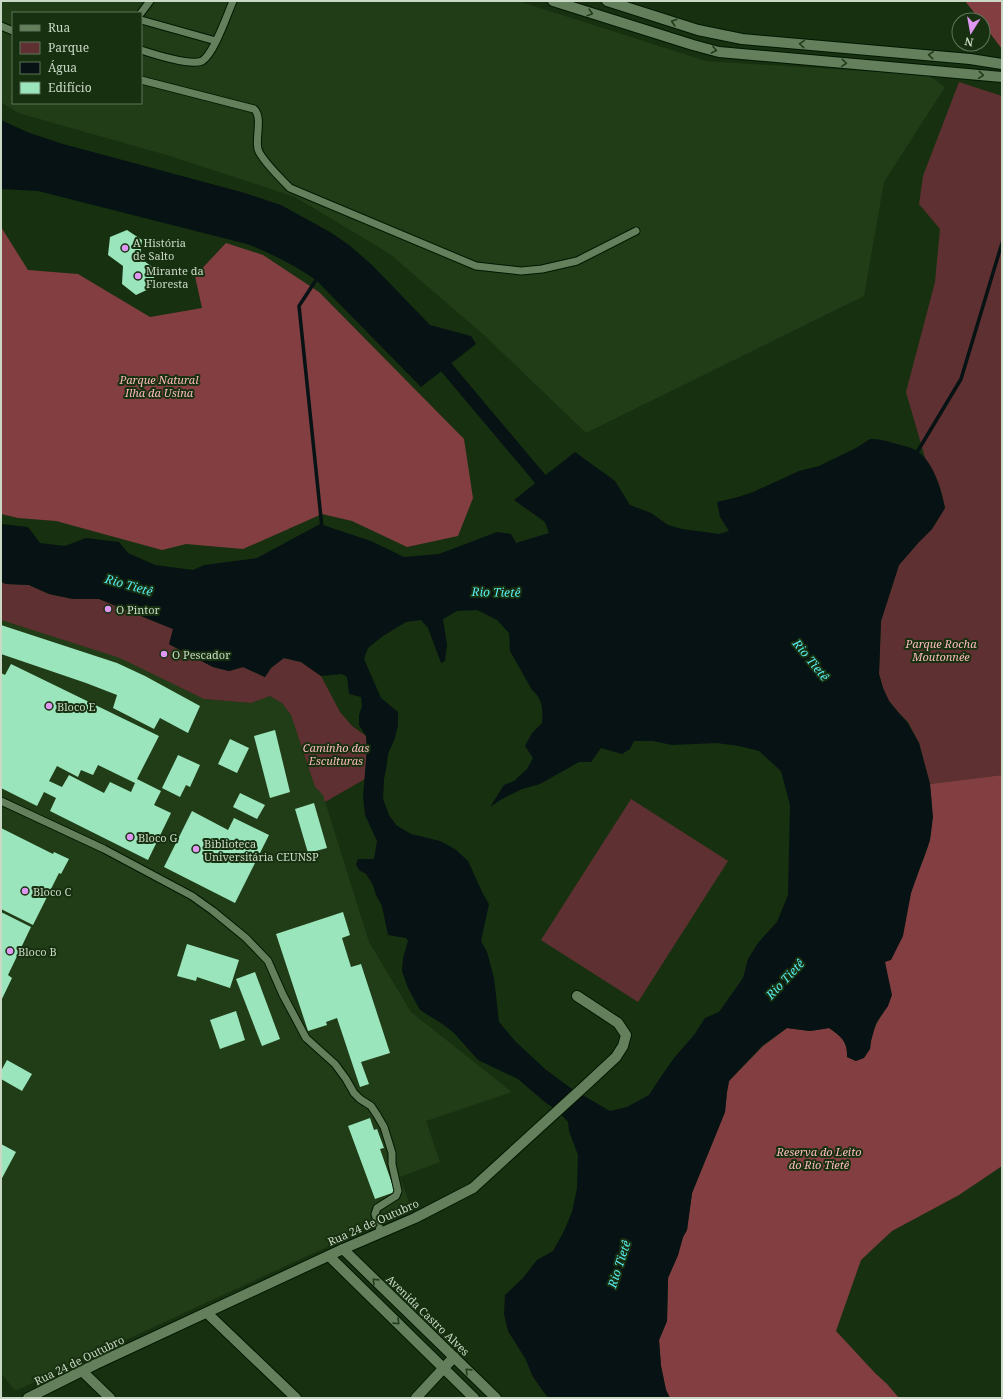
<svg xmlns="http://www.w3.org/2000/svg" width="1003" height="1399" font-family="'Noto Serif',serif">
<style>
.built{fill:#203d17;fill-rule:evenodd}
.green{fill:#5f3031}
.forest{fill:#823e41}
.water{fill:#061213;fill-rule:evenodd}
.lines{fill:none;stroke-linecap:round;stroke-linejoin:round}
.stream{stroke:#061213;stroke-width:3.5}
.canal{stroke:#061213;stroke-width:13}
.building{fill:#9be5bc;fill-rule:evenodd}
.service-casing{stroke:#021700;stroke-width:9}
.minor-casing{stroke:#021700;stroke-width:12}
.tertiary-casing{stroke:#021700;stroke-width:12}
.secondary-casing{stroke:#021700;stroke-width:12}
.service{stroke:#637f5b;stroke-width:7}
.minor{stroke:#637f5b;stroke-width:10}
.tertiary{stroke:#637f5b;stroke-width:10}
.secondary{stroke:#637f5b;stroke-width:10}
.oneway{stroke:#223c1b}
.poi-dot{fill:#df98f1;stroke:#173010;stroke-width:1.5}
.labels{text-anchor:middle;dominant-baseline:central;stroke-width:4;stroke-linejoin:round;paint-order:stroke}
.poi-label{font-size:11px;fill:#cad9c6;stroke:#173010;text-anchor:start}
.park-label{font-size:11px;font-style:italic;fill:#fbbbbb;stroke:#173010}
.street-label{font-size:11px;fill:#cad9c6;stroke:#173010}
.water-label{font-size:12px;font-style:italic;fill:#58ebf1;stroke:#173010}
</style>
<rect width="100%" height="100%" fill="#173010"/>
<g class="built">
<path d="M1 1H518L706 61 928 75 945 87 884 182 864 296 586 433 485 336 390 254 295 197 170 156 18 113 1 102ZM13 13H141V103H13Z"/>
<polygon points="1,620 121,658 204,699 251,703 270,696 282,703 291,715 315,787 323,795 369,942 411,1012 512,1092 426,1121 440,1162 400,1177 411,1208 15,1391 1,1373"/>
</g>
<g class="green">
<path d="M959 82 1002 96V775L930 784 919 743 908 722 898 712 889 701 883 688 879 674 881 621 899 565 919 542 932 529 945 508C942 491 937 474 926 461L906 392 935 282 940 229 919 204 923 176Z"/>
<polygon points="1,582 6,584 29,585 49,594 73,599 99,599 173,629 170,645 213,667 229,671 243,667 265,677 271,668 283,658 301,662 321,676 340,712 352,726 366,736 367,748 365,779 325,802 323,795 315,787 291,715 282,703 270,696 251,703 204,699 120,658 1,620"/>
<polygon points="631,799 728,861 638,1002 541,940"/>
</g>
<g class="forest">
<polygon points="965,1 1002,1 1002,49 983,24 983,20 980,20"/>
<polygon points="1,227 28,270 78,274 150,317 202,308 195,276 226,243 263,255 319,292 464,439 473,498 458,536 407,547 352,521 322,514 243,549 186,544 162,550 56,521 18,518 1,514"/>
<path d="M1002 775V1166L959 1195 892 1231 861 1260 836 1331 875 1373 887 1384 899 1398H670L666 1390 661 1366 659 1340 667 1321 668 1278 678 1255 683 1237 687 1230 692 1193 725 1112 727 1092 729 1081 763 1046 787 1028 810 1031 829 1028C841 1036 848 1042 847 1057L856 1061 870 1049C871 1032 878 1019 888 1006L885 962C908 940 903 919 911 892 916 874 926 857 930 839 933 821 932 803 930 784Z"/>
</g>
<g class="water">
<path d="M1 120 27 132 63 144 245 193 281 205 330 232 349 245 372 265 430 325 471 336 476 344 421 387 316 280C294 265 271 253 247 244L38 191 1 189Z"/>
<path d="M870 439C880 439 887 441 897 444 904 446 911 447 917 451 934 462 941 490 945 508L932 529 919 542 899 565 881 621 879 674 883 688 889 701 898 712 907 722 919 743 930 784 933 817 930 840 911 893 903 936 891 960 885 962 892 995 888 1006 876 1023 871 1041 870 1049 864 1058 856 1061 847 1057C848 1042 841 1036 829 1028L810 1031 787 1028 762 1046 729 1081 727 1092 725 1112 692 1193 687 1230 683 1237 678 1255 668 1278 667 1321 659 1340 661 1366 666 1390 670 1398H548L533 1377 525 1358 508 1331 504 1314 505 1295 523 1278 537 1260 553 1251 564 1231 572 1212 577 1188 578 1155 569 1131 568 1122 557 1110 546 1103 518 1079 478 1060 454 1033 444 1025 420 1010 408 988 402 971 403 958 408 941 406 938 388 935 382 906 376 895 373 885 366 874 359 870 356 864 358 859H374L377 841 365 815 363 797 367 748 366 736 359 725V715L362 706 361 697 349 694 347 677 342 674 321 676 301 662 284 658 271 668 265 677 243 667 229 671 213 667 169 644 173 629 99 599H73L49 594 29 585 6 584 1 582V524L28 527 40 543 65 546 86 538 119 542 128 553 155 565 193 570 204 565 257 558 320 524 371 541 404 557 439 554 497 532 511 534 516 543 549 533 545 522 514 500 575 452 615 481 630 505 651 513 668 525 682 529 719 534 729 531 720 517 717 502 738 497 753 492 799 471 819 466 856 448ZM477 610 497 620 509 633 510 651 532 690C543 699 543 710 542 723L532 733 525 746 533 758 527 769 514 781 504 785 490 807 502 799 522 789 540 784 579 762H591L601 748 622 754 630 749 634 741H653L672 745 717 743 739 746 759 751 781 771 790 805 788 895 777 922 758 943 748 959 743 978 719 1012 705 1018 694 1035 674 1058 660 1078 649 1095 627 1107 610 1111 572 1089 545 1069 515 1041 499 1022 494 978 487 952 481 941 489 904 483 894 468 861 455 849 440 841 411 834 396 825 389 815 383 799 384 779 386 770 388 754 395 738 398 725V712L381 698 364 659 368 648 383 636 406 622 421 620 428 628 441 663 445 661 447 645 443 619 457 611Z"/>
</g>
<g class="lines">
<g class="stream">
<polyline points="318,277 299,306 322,528"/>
<polyline points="916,454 961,379 1002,243"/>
</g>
<polyline class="canal" points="433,358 446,367 552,493"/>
</g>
<g class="building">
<polygon points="127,230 142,240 140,258 155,269 153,287 136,295 122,284 123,266 108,255 110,237"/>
<polygon points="1,625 117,663 145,676 200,706 188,733 160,718 154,729 113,708 117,695 86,683 1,654"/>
<path d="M11 664 159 736 137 779 161 791 154 805 171 813 148 860 50 811 56 798 44 792 37 806 1 788V673L5 675ZM98 765 135 783 131 792 110 782 104 793 69 775 62 787 49 781 57 766 78 777 81 770 93 775Z"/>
<polygon points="275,730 290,792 270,798 254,736"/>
<polygon points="230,739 249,748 237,773 218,764"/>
<polygon points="178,755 200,765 190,787 186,785 180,797 162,788"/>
<polygon points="240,793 265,805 257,819 233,807"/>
<polygon points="314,803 327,848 308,853 295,809"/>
<polygon points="192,811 228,830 234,818 269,835 235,903 164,867"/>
<polygon points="1,828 53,854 54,852 69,859 61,874 59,873 33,925 1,909"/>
<polygon points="1,912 31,927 8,975 12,978 1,1001"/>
<polygon points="343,912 350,935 342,938 351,967 361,964 390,1053 361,1062 369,1084 360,1087 337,1018 326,1022 327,1025 308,1031 276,934"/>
<polygon points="187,944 239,960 230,988 197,977 196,981 177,976"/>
<polygon points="255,972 280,1039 262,1046 236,979"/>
<polygon points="236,1011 245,1040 220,1049 210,1020"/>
<polygon points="7,1060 32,1074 22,1091 1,1079 1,1071"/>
<polygon points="370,1118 374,1130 377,1129 384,1148 380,1149 395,1192 375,1199 348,1126"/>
<polygon points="1,1144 16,1152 1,1180"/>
</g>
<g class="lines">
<g class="service-casing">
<g id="service">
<polyline points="141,13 150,1"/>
<polyline points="141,20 216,41"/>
<polyline points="1,26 13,31"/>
<path d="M141 50C153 54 191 66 202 61 214 54 227 15 233 1"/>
<path d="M141 80 254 109C263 117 255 138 258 149 260 158 283 181 290 188L476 266 521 271 542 269 577 261 636 231"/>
<polyline points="1,801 104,849 192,896 213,911 246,938 268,961 283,995 306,1038 335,1064 346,1079 354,1093 360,1099 371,1106 377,1115 384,1127 392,1153 392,1164 398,1191 396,1196 377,1208 375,1214 381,1233"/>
</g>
</g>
<g class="minor-casing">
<g id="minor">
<polyline points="343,1249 415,1218 473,1188 587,1084 616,1057 623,1046 626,1035 618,1023 577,996"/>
<polyline points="207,1313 296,1398"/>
<polyline points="82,1371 110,1398"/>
<polyline points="416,1398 454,1357"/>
</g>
</g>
<g class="tertiary-casing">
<g id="tertiary">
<polyline points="329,1256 474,1398"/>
<polyline points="28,1398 96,1364 343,1249 496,1398"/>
</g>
</g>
<g class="secondary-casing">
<g id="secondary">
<polyline points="553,1 693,45 719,52 1002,77"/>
<polyline points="607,1 698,30 742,39 970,59 1002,64"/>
</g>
</g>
<use href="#service" class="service"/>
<use href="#minor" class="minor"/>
<use href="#tertiary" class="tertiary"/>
<use href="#secondary" class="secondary"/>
</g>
<defs><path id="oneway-chevron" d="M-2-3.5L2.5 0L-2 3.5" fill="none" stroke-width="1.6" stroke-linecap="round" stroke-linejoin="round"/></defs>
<g class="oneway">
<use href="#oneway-chevron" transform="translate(590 13) rotate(17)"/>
<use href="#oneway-chevron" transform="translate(674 22) rotate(-162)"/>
<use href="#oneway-chevron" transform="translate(802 44) rotate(-175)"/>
<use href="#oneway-chevron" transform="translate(714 50) rotate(13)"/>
<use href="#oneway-chevron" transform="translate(931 55) rotate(-175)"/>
<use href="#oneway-chevron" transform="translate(844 63) rotate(5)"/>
<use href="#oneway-chevron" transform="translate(981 75) rotate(5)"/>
<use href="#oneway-chevron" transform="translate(375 1281) rotate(-136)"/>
<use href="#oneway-chevron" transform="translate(397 1322) rotate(44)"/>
<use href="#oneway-chevron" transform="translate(468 1371) rotate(-136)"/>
</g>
<g class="poi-dot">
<circle cx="125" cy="248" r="4"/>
<circle cx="138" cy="276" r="4"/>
<circle cx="108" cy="609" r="4"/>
<circle cx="164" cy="654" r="4"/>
<circle cx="49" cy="706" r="4"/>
<circle cx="130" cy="837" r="4"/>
<circle cx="196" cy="849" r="4"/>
<circle cx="25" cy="891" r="4"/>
<circle cx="10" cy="951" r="4"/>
</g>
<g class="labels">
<g class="poi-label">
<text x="133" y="242">A História<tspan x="133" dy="13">de Salto</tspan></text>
<text x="146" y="270">Mirante da<tspan x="146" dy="13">Floresta</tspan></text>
<text x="116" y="609">O Pintor</text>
<text x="172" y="654">O Pescador</text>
<text x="57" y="706">Bloco E</text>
<text x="138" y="837">Bloco G</text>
<text x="204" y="843">Biblioteca<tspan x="204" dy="13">Universitária CEUNSP</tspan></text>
<text x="33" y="891">Bloco C</text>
<text x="18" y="951">Bloco B</text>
</g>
<g class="park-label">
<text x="159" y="379">Parque Natural<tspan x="159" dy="13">Ilha da Usina</tspan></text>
<text x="941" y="643">Parque Rocha<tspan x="941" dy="13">Moutonnée</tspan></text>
<text x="336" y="747">Caminho das<tspan x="336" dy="13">Esculturas</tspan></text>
<text x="819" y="1151">Reserva do Leito<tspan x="819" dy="13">do Rio Tietê</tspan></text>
</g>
<g class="street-label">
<text transform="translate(373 1222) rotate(-24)">Rua 24 de Outubro</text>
<text transform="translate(428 1315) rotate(44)">Avenida Castro Alves</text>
<text transform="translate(79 1360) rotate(-26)">Rua 24 de Outubro</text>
</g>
<g class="water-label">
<text transform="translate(129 585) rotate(16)">Rio Tietê</text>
<text transform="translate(496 592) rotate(1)">Rio Tietê</text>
<text transform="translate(811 660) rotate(51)">Rio Tietê</text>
<text transform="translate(785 979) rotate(-47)">Rio Tietê</text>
<text transform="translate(619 1264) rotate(-72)">Rio Tietê</text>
</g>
</g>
<rect width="1003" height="1399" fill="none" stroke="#cad9c6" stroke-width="4"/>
<rect x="12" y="12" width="130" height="92" fill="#173010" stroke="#5f7459"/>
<rect x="20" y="25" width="20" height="6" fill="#637f5b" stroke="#5f7459"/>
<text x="48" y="32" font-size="12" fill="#cad9c6">Rua</text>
<rect x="20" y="42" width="20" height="12" fill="#5f3031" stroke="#5f7459"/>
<text x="48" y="52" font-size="12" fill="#cad9c6">Parque</text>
<rect x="20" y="62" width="20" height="12" fill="#061213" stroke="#5f7459"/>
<text x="48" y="72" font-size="12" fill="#cad9c6">Água</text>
<rect x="20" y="82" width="20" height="12" fill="#9be5bc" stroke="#5f7459"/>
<text x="48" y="92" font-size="12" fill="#cad9c6">Edifício</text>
<g transform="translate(971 32) rotate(191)"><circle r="19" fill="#173010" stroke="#5f7459"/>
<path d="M0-3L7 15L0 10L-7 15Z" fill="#df98f1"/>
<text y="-6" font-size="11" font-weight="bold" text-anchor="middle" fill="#cad9c6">N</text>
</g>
</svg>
